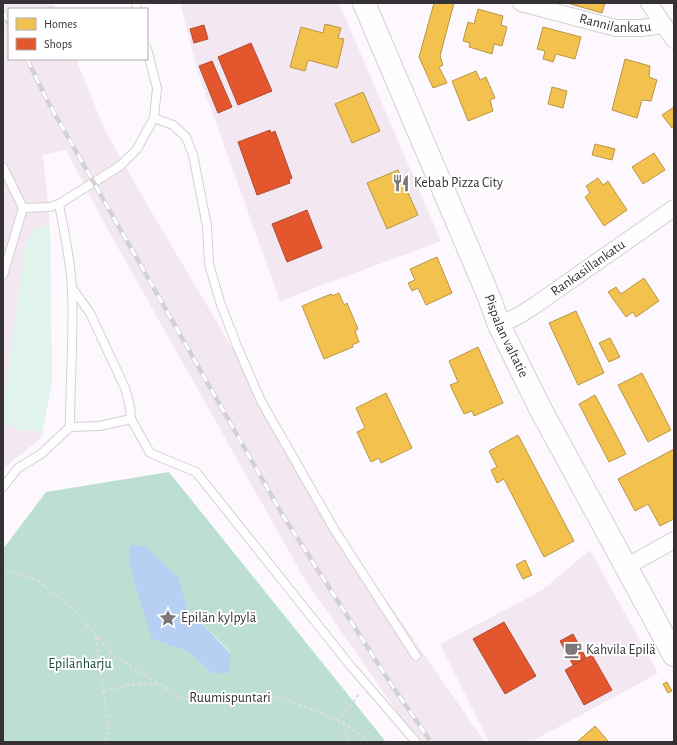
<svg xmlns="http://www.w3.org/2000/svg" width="677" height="745" font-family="'Alegreya Sans',sans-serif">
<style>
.built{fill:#f3e8f2}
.green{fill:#e1f4ec}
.forest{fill:#bddfd1;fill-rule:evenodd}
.water{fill:#b7cff2}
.homes{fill:#f2c14e;stroke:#b99646}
.shops{fill:#e4572e;stroke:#b04c30}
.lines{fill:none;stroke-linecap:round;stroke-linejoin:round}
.lane-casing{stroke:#d3d0d3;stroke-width:10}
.street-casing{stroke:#d3d0d3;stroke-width:18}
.secondary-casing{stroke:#d3d0d3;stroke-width:24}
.path{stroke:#dddcdd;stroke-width:2.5;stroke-dasharray:3 3;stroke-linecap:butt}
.lane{stroke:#fffeff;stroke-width:8}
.street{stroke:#fffeff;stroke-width:16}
.secondary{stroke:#fffeff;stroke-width:22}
.rail-casing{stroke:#d2d2d2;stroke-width:4.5}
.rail{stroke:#fff;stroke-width:3;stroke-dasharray:9;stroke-linecap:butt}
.labels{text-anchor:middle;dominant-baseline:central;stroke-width:4;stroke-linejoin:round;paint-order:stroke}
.street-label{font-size:14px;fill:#353134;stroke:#fff}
.poi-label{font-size:14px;fill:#353134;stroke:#fff;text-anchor:start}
.park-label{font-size:14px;fill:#184c38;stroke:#fff}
</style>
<rect width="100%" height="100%" fill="#fdf8fd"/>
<g class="built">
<polygon points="3,3 53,3 56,9 9,9 9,59 76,59 104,128 148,206 357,558 485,742 418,742 304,578 108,230 66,150 43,155 49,215 52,382 41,438 3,469"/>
<polygon points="180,3 339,3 441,241 280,301 198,73"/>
<polygon points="590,550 658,673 531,742 489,742 440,644 541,591"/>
</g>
<path class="green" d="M50 225 52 382 41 438 38 431 18 430 3 421V408L25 247C29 232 35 228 50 225Z"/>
<path class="forest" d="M169 472 386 742H3V549L46 492ZM179 578 188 609 230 652 211 673 188 652 152 639Z"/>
<polygon class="water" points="130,545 145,546 179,578 188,609 230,653 229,673 211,673 188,652 152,639 129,564"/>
<g class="homes">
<polygon points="434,3 454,3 440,56 443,65 439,67 447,83 433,88 419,57"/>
<polygon points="567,3 605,3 602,13"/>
<polygon points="478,9 503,16 501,25 507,27 502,46 494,44 492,54 469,47 470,43 463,41 468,22 474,24"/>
<polygon points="325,24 341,28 338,38 344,39 337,68 308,60 305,71 290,67 301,27 323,33"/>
<polygon points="543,27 581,37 575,59 556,54 553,62 543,59 545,51 537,49"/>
<polygon points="625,59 650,66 649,77 657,80 651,101 642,100 637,118 612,110"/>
<polygon points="476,71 480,80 486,77 495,98 490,100 493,111 468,121 452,81"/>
<polygon points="552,87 567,91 563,108 548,104"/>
<polygon points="363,92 380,131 352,143 335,104"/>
<polygon points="674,107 674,127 672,128 662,115"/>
<polygon points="595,144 615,149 612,160 592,155"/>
<polygon points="654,153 665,170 643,184 632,167"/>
<polygon points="398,170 418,215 387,229 367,183"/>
<polygon points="598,178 603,185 608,181 627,210 604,226 585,197 590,193 586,186"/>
<polygon points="437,257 452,293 426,305 418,288 412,291 408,283 415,280 410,269"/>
<polygon points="644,278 659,301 636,317 633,312 626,317 608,292 616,287 621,294"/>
<polygon points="339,293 344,305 347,303 358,329 355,331 359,342 352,345 353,347 324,359 302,306 331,294 332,296"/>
<polygon points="576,311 604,373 578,385 549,323"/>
<polygon points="610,338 620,357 609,362 599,343"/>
<polygon points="478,347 503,403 474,416 472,411 464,414 450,385 458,382 449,361"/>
<polygon points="642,373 671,430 648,442 618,385"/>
<polygon points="386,393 412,448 381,463 379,458 371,462 357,432 365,428 356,408"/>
<polygon points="595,395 626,454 609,462 579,404"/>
<polygon points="518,435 574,541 544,557 504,479 497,483 491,470 497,467 489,451"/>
<polygon points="674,449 674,519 660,526 648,504 635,511 618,479"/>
<polygon points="525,560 532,575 523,579 516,565"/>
<polygon points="667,682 672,691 668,693 663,684"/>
<polygon points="595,726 609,742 577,742"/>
</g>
<g class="shops">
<polygon points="204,25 208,39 194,43 190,29"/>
<polygon points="251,43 272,91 238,105 218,57"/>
<polygon points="212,61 232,107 218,113 199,66"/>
<polygon points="270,130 271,133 275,131 292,178 289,180 290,183 257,195 238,142"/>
<polygon points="307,210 322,248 287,262 272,224"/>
<polygon points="504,622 536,676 505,694 473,639"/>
<polygon points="573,634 586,658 573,665 560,641"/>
<polygon points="592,655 612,690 584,705 565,670"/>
</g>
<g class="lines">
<g class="lane-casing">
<g id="lane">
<polyline points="136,3 137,9"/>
<polyline points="154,118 173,125 186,137 193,155 207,226 209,264 220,302 237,346 261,401 334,529 416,656"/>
<polyline points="3,167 23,208 3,275"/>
<polyline points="23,208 49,207 59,204 120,166 137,149 154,118 157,88 147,49"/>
<polyline points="131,419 150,453 196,472 349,664 416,742"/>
<polyline points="70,427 100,426 131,419 130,407 125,388 90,313 72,288"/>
<path d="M3 487 18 468 41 454 70 427C70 381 74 335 72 289 71 261 64 232 59 204"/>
</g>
</g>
<g class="street-casing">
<g id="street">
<path id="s1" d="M521 3 616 28H641L663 25"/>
<polyline points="649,3 674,40"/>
<path id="s2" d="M499 325 518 316 534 306 674 208"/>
<polyline points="626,567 674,540"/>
</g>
</g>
<g class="secondary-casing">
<g id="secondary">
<path id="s3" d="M364 3 489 297 499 325 541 410 674 655"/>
</g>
</g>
<g class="path">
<polyline points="3,569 38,581 73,609 113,655 183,699 228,701 282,698 343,722 370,742"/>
<polyline points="96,637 108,727 106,742"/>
<polyline points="103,692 129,685 158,684"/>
<polyline points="337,720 351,706 358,695"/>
<polyline points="343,723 347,733 348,742"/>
</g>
<use href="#lane" class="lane"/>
<use href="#street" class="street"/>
<use href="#secondary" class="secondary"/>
<g class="rail-casing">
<g id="rail">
<polyline points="3,12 9,24"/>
<polyline points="27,59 48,102 282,514 389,681 431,742"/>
</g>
</g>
<use href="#rail" class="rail"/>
</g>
<defs>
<g id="restaurant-bare" transform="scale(1.38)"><path d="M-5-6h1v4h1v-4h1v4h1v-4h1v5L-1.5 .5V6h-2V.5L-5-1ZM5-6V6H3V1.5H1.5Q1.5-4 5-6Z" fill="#7b777a" stroke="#fff" stroke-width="2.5" paint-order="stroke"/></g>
<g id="sight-bare" transform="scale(1.38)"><path d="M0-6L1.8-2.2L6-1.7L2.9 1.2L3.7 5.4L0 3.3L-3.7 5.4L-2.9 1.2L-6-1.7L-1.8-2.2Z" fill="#7b777a" stroke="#fff" stroke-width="2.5" paint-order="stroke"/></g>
<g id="cafe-bare" transform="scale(1.38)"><path d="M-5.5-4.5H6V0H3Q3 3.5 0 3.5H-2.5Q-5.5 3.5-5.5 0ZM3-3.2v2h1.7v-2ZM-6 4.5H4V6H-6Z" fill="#7b777a" stroke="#fff" stroke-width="2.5" paint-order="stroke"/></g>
</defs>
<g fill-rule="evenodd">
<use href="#restaurant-bare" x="401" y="183"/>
<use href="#sight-bare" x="168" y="618"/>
<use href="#cafe-bare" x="573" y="650"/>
</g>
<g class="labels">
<g class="street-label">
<text stroke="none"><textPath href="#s1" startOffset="97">Rannilankatu</textPath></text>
<text stroke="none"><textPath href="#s2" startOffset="106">Rankasillankatu</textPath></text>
<text stroke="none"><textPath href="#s3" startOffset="362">Pispalan valtatie</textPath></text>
<text x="230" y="698">Ruumispuntari</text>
</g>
<g class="poi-label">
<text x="414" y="183">Kebab Pizza City</text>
<text x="181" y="618">Epilän kylpylä</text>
<text x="586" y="650">Kahvila Epilä</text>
</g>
<g class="park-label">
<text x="80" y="664">Epilänharju</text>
</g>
</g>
<rect width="677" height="745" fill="none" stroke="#353134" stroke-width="8"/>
<rect x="8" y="8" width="140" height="52" fill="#ffffff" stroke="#aeadae"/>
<rect x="16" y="18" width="20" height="12" fill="#f2c14e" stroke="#aeadae"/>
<text x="44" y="28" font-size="12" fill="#353134">Homes</text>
<rect x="16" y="38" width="20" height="12" fill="#e4572e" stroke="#aeadae"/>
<text x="44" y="48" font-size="12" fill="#353134">Shops</text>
</svg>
